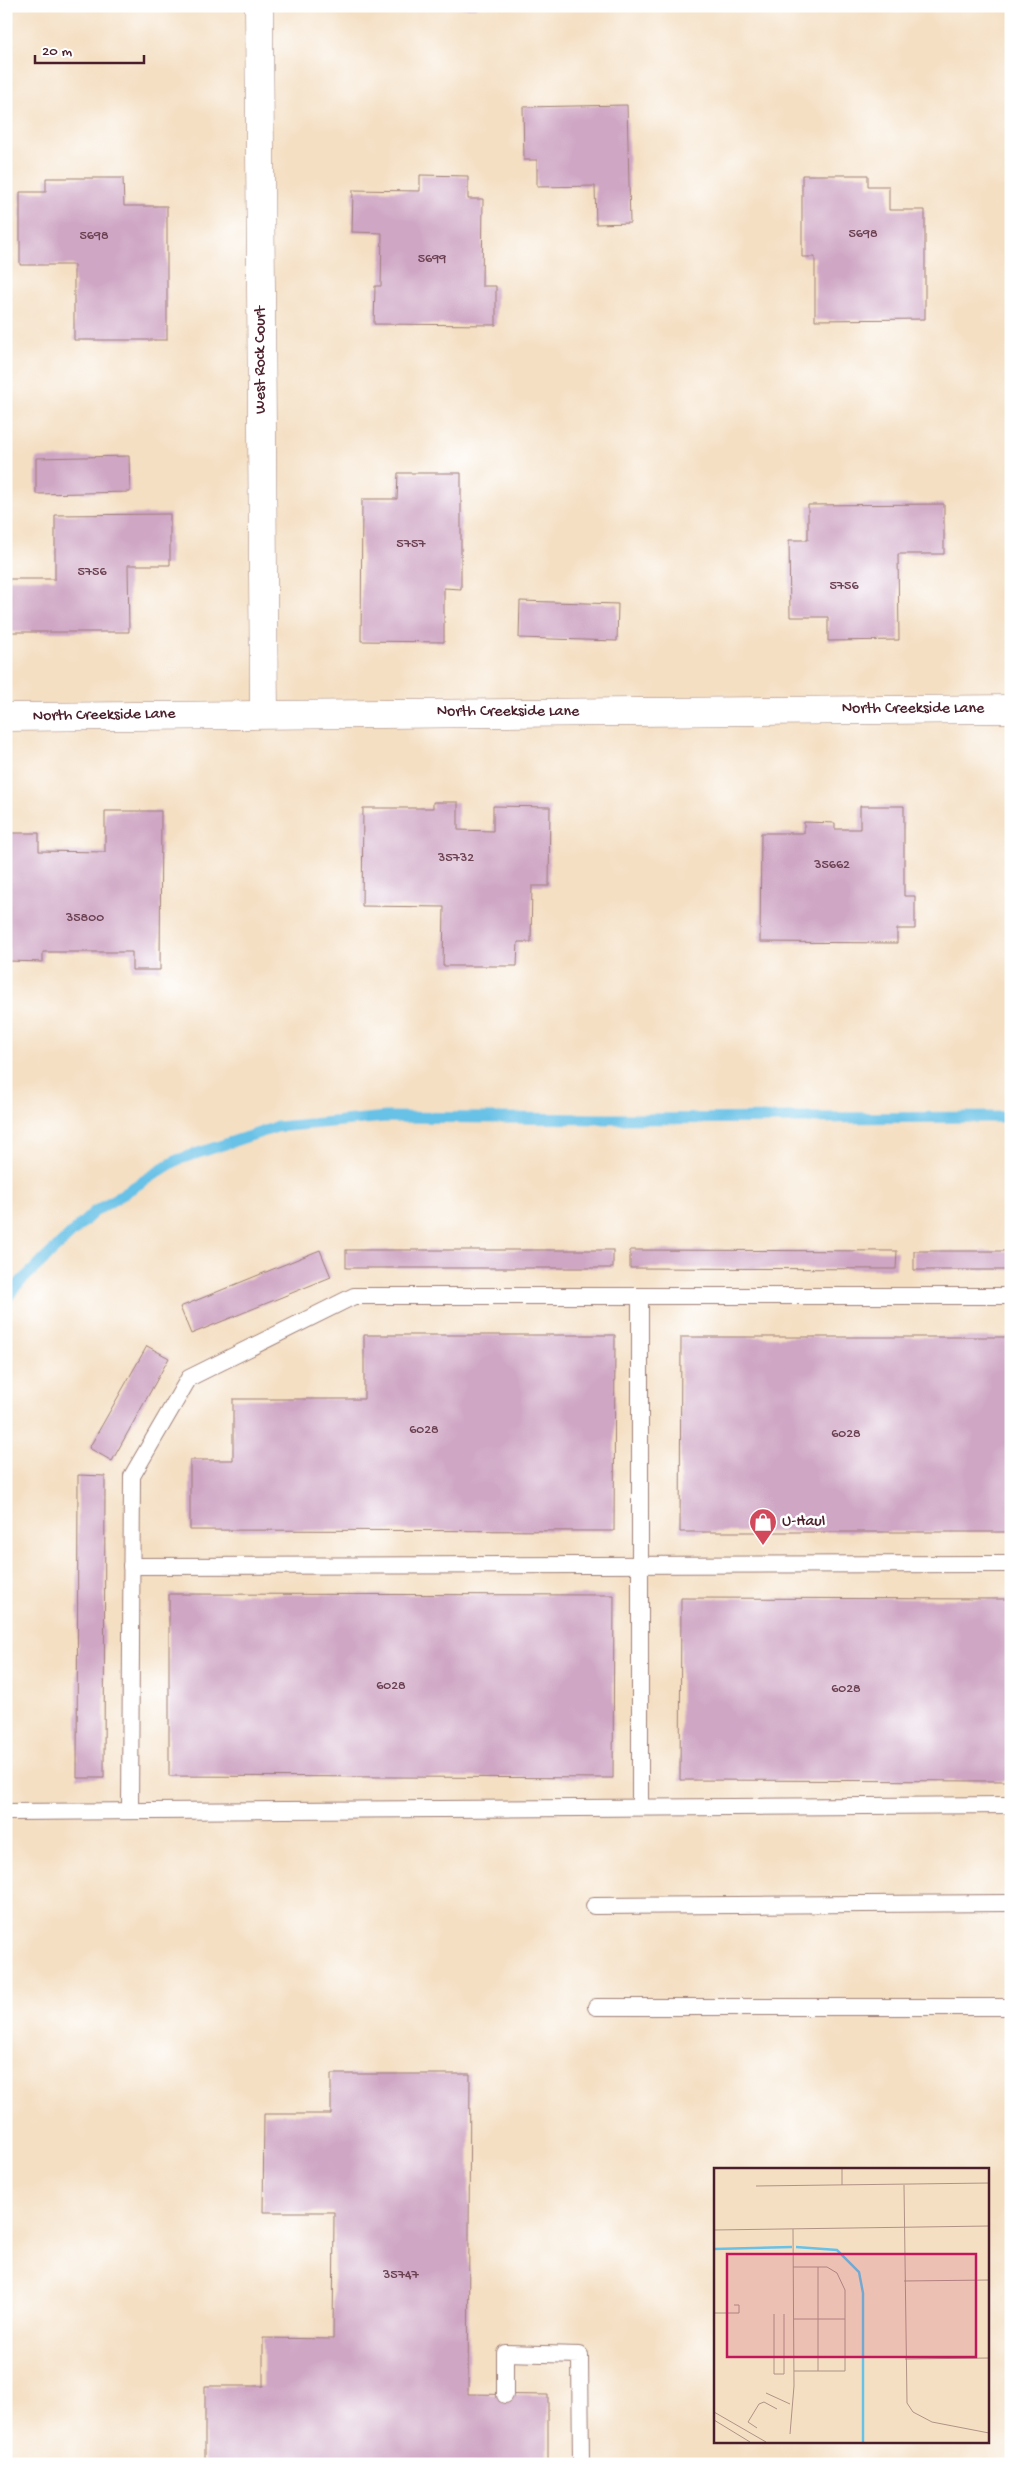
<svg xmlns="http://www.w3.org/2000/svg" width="1017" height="2470" font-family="'Gochi Hand',sans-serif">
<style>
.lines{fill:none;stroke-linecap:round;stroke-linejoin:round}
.stream{stroke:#68c1e6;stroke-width:11}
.building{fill:#cfa6c4}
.lane-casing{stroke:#9f7f77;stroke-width:18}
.street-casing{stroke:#9f7f77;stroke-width:29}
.lane{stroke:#fff;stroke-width:16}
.street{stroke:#fff;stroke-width:28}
.labels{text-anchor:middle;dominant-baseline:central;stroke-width:5;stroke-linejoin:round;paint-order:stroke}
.number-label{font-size:14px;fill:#6b4151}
.street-label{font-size:16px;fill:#4a1f2b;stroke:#fff}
.poi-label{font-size:16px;fill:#4a1f2b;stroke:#fff;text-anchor:start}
.inset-river{fill:none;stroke:#68c1e6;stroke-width:2.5}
.inset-road{fill:none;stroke:#b09286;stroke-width:1}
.view{fill:#c2185b;fill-opacity:0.15;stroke:#c2185b;stroke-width:2.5}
.inset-edge{fill:none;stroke:#4a1f2b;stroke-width:2.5}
</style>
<rect width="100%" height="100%" fill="#fff"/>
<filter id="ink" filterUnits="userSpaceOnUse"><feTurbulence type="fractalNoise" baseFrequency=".02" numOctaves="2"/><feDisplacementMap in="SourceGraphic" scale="10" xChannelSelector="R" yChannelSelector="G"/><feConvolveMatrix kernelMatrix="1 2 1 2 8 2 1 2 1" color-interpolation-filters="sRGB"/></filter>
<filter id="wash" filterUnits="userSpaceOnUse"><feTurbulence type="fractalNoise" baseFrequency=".0096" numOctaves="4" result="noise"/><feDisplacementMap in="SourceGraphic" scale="20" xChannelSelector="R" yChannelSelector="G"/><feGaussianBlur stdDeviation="1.12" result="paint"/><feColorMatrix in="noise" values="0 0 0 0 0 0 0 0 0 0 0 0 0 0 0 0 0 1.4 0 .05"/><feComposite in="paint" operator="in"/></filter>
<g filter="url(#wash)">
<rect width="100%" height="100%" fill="#f4dfc3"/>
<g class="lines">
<polyline class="stream" points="6,1301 14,1288 94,1212 177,1160 277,1127 386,1117 608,1119 1011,1117"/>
</g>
<g id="blocks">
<g class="building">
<rect x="418" y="6" width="58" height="2"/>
<polygon points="627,105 630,223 596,224 595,186 537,187 537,160 524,160 523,107"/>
<polygon points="420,175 468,176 468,199 483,199 482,286 496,286 496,325 374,324 375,286 381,286 382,233 352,232 353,190 420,191"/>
<polygon points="802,175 868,175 868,186 889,186 889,210 925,210 925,319 815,320 815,257 802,257"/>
<polygon points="46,178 123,178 124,206 167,206 167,340 74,340 74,265 20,265 20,192 46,192"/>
<polygon points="129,456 130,492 36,494 36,458"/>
<polygon points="398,473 461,473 461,589 444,588 444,642 361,641 362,499 397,499"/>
<polygon points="944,504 944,554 898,554 899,640 828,641 828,617 790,617 789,540 808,540 808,505"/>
<polygon points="170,514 170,565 128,565 129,632 10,632 9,579 55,579 55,515"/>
<polygon points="520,601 618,604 617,641 519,638"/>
<polygon points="433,802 458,802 458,830 493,831 493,806 550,807 549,886 532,886 531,942 518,942 517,966 443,966 444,907 362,906 363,808 433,808"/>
<polygon points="860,806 904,806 904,896 915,896 915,929 897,929 897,943 760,942 761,833 804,833 804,822 835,823 835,829 860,829"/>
<polygon points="105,811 161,811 160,970 132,970 132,952 43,952 43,962 9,961 6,833 39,833 39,851 105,852"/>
<polygon points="320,1250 331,1277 191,1334 180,1307"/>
<rect x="346" y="1250" width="267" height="18"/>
<polygon points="630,1250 897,1251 896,1269 630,1268"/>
<rect x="914" y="1251" width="97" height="19"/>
<polygon points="364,1335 615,1335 614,1531 190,1530 190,1460 233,1460 233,1399 364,1399"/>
<polygon points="681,1337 1011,1337 1011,1532 680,1532"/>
<polygon points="147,1346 169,1358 112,1461 89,1448"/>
<polygon points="78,1475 105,1476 104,1778 77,1778"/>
<polygon points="169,1594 614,1595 613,1778 169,1776"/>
<polygon points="681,1598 1011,1599 1011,1781 680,1780"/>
<polygon points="331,2074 470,2074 468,2394 548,2395 548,2464 205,2464 205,2386 263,2386 263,2338 333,2339 334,2212 263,2212 264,2114 331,2114"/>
</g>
</g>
</g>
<g filter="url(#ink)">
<use href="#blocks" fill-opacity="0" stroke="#9f7f77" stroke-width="1"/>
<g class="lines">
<g class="lane-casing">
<g id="lane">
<polyline points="640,1296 640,1807"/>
<polyline points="131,1566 1011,1564"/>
<polyline points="130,1811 132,1476 189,1378 354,1296 1011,1296"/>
<polyline points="6,1812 1011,1805"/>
<polyline points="594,1906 1011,1903"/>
<polyline points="596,2007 1011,2007"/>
<polyline points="505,2395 505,2353 580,2355 581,2464"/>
</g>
</g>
<g class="street-casing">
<g id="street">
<polyline points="259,6 264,714"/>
<polyline points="6,717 1011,709"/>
</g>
</g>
<use href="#lane" class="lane"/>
<use href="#street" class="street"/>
</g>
</g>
<defs>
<g id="shop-pin" transform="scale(1.4375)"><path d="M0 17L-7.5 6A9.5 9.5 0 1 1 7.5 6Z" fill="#d1495b" stroke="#fff"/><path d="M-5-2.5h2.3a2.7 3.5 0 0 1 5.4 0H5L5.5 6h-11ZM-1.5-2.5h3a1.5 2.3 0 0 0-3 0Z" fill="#fff"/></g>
</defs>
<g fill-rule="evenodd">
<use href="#shop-pin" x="763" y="1522"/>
</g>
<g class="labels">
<g class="number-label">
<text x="863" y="234">5698</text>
<text x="94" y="236">5698</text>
<text x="432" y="259">5699</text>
<text x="411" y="544">5757</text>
<text x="92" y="572">5756</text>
<text x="844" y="586">5756</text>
<text x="456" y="858">35732</text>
<text x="832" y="865">35662</text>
<text x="85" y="918">35800</text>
<text x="424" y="1430">6028</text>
<text x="846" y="1434">6028</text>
<text x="391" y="1686">6028</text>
<text x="846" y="1689">6028</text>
<text x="401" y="2275">35747</text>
</g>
<g class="street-label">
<text transform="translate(261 360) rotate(-90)">West Rock Court</text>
<text x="913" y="709">North Creekside Lane</text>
<text x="508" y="712">North Creekside Lane</text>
<text transform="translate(104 716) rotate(-1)">North Creekside Lane</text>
</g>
<g class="poi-label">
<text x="782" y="1522">U-Haul</text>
</g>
</g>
<g transform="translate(714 2168)">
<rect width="275" height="275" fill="#f4dfc3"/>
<path class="inset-river" d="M82 79 123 82 145 104 149 125V274M0 81 78 79"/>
<path class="inset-road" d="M128 1V17M190 17 193 235 199 244 218 254 275 265M42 18 275 15M0 62 275 58M79 99H113L123 105 131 122V203H80M104 99V203M190 113 275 112M0 145H25V137H20M60 146V206H70V146M80 151H131M191 191 275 190M52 225 76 236M0 244 52 274M0 252 36 274M43 260 34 254 45 236 50 234 63 241M76 266 80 218 79 61"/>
<path class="view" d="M13 86H262V189H13Z"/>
<rect width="275" height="275" class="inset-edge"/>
</g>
<rect width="1017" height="2470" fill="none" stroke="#fff" stroke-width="25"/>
<path d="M35 55v8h109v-8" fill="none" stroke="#4a1f2b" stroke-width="2.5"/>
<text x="42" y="55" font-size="15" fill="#4a1f2b" stroke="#ffffff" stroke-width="4" paint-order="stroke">20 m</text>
</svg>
